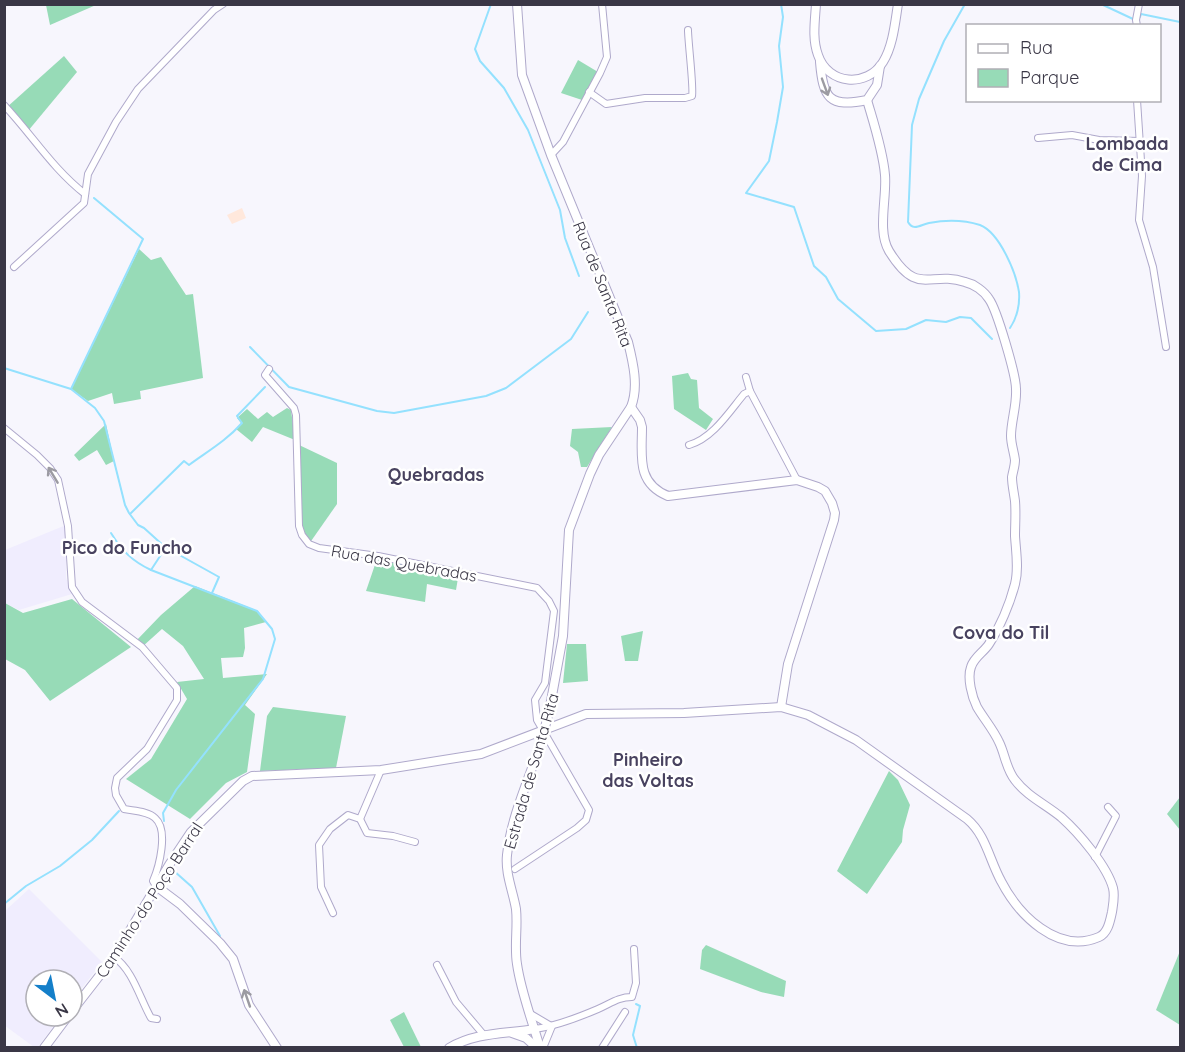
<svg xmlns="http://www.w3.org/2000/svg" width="1185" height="1052" font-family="Quicksand,sans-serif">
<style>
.commercial{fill:#ffe8dc}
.built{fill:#f0edfe}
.green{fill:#97dbb7}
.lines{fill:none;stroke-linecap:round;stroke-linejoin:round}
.stream{stroke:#94e1fe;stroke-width:2}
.street-casing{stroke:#afa9cb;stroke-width:8}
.secondary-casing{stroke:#afa9cb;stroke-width:10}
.street{stroke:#fff;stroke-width:6}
.secondary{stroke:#fff;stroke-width:8}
.secondary-bridge-casing{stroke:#afa9cb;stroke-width:10;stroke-linecap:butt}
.secondary-bridge{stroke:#fff;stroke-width:8}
.oneway{stroke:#9c9ba2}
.labels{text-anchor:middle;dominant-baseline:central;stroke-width:5;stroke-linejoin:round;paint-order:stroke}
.street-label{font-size:16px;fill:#3a3746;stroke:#fff}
.neighbourhood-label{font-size:18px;font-weight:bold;fill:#48425f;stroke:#fff}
</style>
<rect width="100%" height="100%" fill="#f7f6fd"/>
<polygon class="commercial" points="242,208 246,218 232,224 227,215"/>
<g class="built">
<polygon points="66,525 66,578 72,594 19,610 5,603 5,550"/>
<polygon points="29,889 102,962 72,1001 72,980 36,980 36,1016 61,1016 37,1048 34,1047 4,1025 5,911"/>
</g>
<g class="green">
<polygon points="46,5 46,4 96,5 50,25"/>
<polygon points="64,56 77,72 28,131 6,108"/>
<polygon points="578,60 598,72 582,100 561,93"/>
<polygon points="139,249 151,260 161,257 186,295 193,294 203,378 140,391 141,399 114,404 112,393 88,401 71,389"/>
<polygon points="688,373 691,379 697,380 699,408 713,419 706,430 674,409 672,376"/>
<polygon points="287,408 291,410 295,440 263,427 252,442 236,429 241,423 237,418 247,409 258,419 267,412 273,417"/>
<polygon points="106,424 114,461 106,465 97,450 79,461 74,455"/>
<polygon points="612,427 587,467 581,467 578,452 570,446 572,429"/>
<polygon points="297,444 337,463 337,504 309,544 302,535"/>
<polygon points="378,556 459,572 456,590 427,584 425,602 366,591"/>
<polygon points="195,586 258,611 266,622 244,628 245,648 243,657 221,658 223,678 267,674 245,705 255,714 247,772 226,783 190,819 126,779 151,759 187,699 177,682 204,679 183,646 162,629 142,647 135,642 161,615"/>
<polygon points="72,599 131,647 50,701 25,670 5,659 5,603 23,613"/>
<polygon points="643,631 638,661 625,661 621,636"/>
<polygon points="567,644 586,644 588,681 563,683"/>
<polygon points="273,707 346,716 336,768 260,771 267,716"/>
<polygon points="889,771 898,780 910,805 903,830 902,842 867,894 837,871"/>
<polygon points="1180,797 1180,830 1167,814"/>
<polygon points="706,945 786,981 784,997 761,992 700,969 702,950"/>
<polygon points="1180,951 1180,1025 1156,1010"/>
<polygon points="404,1012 421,1047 404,1047 390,1020"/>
</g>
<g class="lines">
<g class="stream">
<polyline points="491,4 475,49 480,61 504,88 528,130 560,210 565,238 579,276"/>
<polyline points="781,4 783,17 779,46 783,87 777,122 769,161 746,193 794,207 814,266 826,277 838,299 876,331 906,329 926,320 946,322 960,317 971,318 992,339"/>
<path d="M965 4 944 41 919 99 912 125 908 222C910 225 911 227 915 227 919 227 924 224 929 223 945 220 964 220 980 225 1000 233 1016 273 1019 292 1020 304 1017 318 1010 328"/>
<polyline points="1101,4 1133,19"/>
<polyline points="1140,17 1141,14 1180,22"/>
<polyline points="250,347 289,387 377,411 394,413 486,396 506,388 571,339 588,312"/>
<polyline points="4,368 71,389 95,408 104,421 125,505 129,513 138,525 144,528 165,547 219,577 212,593"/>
<polyline points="71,389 143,239 94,198"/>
<path d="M130 514 184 461 189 465C208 451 226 441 242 423L237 416 265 387"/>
<path d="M111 533C122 551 132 561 151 570"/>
<polyline points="164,821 163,813 176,790 263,679 275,639 272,629 257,611 151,570 166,547"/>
<polyline points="174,871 192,887 220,936"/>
<polyline points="4,904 26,886 60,866 92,840 119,811"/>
<polyline points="636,1004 640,1006 633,1035 637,1048"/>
</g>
<g class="street-casing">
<g id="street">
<polyline points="1137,26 1136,20 1139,4"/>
<path d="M589 92 606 104 645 98H685L692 96C694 90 688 41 688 30"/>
<polyline points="1137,100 1142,176 1139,220 1153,267 1166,347"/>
<path d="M4 105C33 136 52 168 85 194"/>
<polyline points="1038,138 1072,135 1099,140 1140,141"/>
<polyline points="551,155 563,142 600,73 607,57 602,4"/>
<polyline points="14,267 84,203 88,174 116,122 138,89 214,10 223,4"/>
<polyline points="269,369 265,375 294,408 296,415 299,526 302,535 309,544 319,548 378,556 537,588 549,601 554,611 545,683 535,700 537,720 589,810 586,820 577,828 515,869"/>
<polyline points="746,377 750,391"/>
<path d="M4 428 37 455 50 468 58 480 68 526 72 587 82 602 142 647 177 688V700L147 749 117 778 115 788 116 795 124 809C134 811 148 811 155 818 169 830 159 867 153 881L156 886"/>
<path d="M689 445C713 438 729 412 744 394L750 391 797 480"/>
<polyline points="360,819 367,833 393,836 415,842"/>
<polyline points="1095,857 1116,816 1108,807"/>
<polyline points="333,913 321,887 319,845 330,829 348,815 360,819 381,770"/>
<path d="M114 957C133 970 140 999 151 1018L157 1019"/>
<polyline points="437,965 456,1002 483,1034"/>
<polyline points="529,1013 551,1026"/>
<path d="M535 1029C556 1026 577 1018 598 1009 610 1004 618 997 632 997L636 983 634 949"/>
<polyline points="543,1048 552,1026"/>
<polyline points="602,1048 625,1012"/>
</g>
</g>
<g class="secondary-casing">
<g id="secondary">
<path d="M517 4 522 75 551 155 628 342C633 362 639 387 631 407L599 455 590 474 569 530 563 636 549 712"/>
<path d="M816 4C815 21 812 39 818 55 828 85 867 88 883 62 893 46 895 23 898 4"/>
<path d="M820 62C823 98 829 108 867 100L877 85 880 66"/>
<path d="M631 407 640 420 642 427C642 456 636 483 668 496L797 480 818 487 825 491 832 503 835 513 834 520 788 664 781 707"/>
<path d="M540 746C528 781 511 818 507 855 505 874 513 891 516 909 518 927 514 946 517 964 521 992 532 1020 540 1048"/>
<polyline points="156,886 180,904 220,943 233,959 249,1005 277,1048"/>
<path d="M72 1011 114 957 169 865 191 832 243 781 252 776 381 770 481 754 586 714 684 713 781 707 808 715 856 740 967 819C986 835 989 859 1001 881 1018 914 1057 955 1099 937 1108 933 1110 921 1112 912 1113 905 1115 896 1113 888 1107 866 1079 833 1061 817 1045 804 1027 796 1015 780 1006 769 1005 754 999 742 993 729 984 719 977 707 972 697 967 678 971 667 974 657 984 652 989 644 1000 627 1010 603 1015 584 1019 569 1016 552 1015 536 1015 525 1016 513 1015 501 1014 493 1012 485 1012 477 1013 471 1015 466 1015 460 1014 452 1011 444 1011 436 1011 421 1017 405 1016 389 1016 375 997 310 989 299 984 291 974 284 965 282 929 270 918 298 889 251 877 231 887 198 885 175 883 151 874 124 867 100"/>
<polyline points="512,1033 526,1038 537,1048"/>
<polyline points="44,1048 68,1016"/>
<path d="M449 1048C476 1032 505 1034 535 1029"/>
</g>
</g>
<use href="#street" class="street"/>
<use href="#secondary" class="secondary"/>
<g class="secondary-bridge-casing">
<polyline id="secondary-bridge" points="540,746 549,712"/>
</g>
<use href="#secondary-bridge" class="secondary-bridge"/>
</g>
<defs><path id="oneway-shaft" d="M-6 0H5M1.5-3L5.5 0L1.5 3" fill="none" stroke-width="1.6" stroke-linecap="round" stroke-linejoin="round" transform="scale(1.5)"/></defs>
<g class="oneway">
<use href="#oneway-shaft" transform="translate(825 87) rotate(70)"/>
<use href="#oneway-shaft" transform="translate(53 475) rotate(-121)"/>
<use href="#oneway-shaft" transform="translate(247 998) rotate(-109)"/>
</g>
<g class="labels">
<g class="street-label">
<text transform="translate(603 284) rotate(68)">Rua de Santa Rita</text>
<text transform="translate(404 563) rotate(10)">Rua das Quebradas</text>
<text transform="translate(531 771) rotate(-74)">Estrada de Santa Rita</text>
<text transform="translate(149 900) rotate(-57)">Caminho do Poço Barral</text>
</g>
<g class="neighbourhood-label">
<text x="1127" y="143">Lombada<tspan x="1127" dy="21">de Cima</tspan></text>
<text x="436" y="474">Quebradas</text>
<text x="127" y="547">Pico do Funcho</text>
<text x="1001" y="632">Cova do Til</text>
<text x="648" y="759">Pinheiro<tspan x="648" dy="21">das Voltas</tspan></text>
</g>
</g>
<rect width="1185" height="1052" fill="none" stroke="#3a3746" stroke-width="12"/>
<rect x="966" y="24" width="195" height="78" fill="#ffffff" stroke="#b0afb5" stroke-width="1.5"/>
<rect x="978" y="44" width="30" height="9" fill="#ffffff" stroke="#b0afb5" stroke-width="1.5"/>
<text x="1020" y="54" font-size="18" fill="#3a3746">Rua</text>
<rect x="978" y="69" width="30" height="18" fill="#97dbb7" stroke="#b0afb5" stroke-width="1.5"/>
<text x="1020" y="84" font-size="18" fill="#3a3746">Parque</text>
<g transform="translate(54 998) rotate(148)"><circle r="28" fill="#ffffff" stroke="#b0afb5" stroke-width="1.5"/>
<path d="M0-4.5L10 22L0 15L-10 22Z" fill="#147fc9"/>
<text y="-9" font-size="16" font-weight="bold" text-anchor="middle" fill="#3a3746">N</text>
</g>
</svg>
